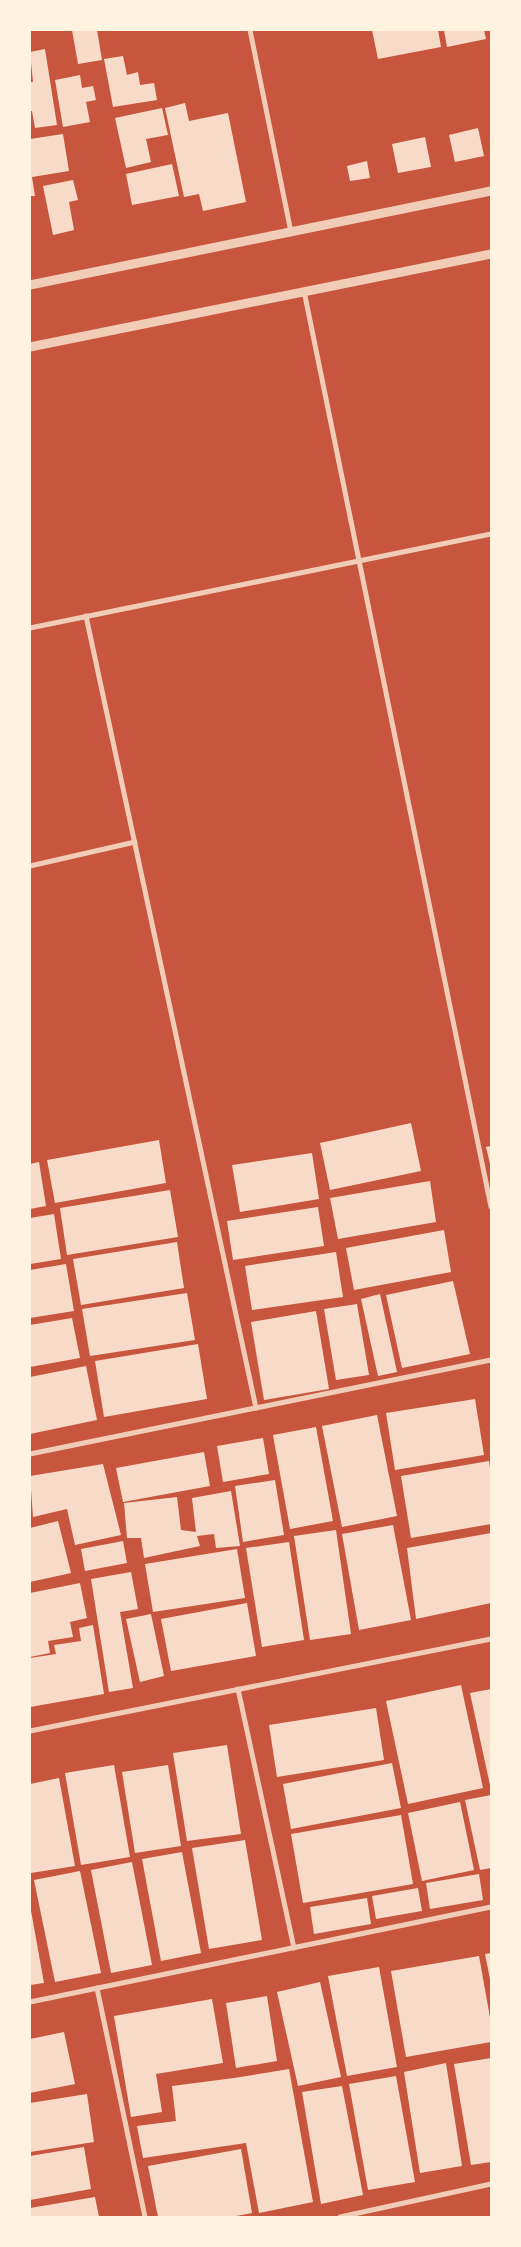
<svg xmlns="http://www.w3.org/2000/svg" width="521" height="2247" font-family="Arial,sans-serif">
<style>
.building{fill:#f7dbc8}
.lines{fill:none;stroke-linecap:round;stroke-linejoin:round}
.minor{stroke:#f1ccb7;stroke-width:5}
.tertiary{stroke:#f1ccb7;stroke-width:9}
</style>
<rect width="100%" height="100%" fill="#c8553d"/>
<g class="building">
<polygon points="72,30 97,30 102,60 78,64"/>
<polygon points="372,30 438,30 441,47 378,59"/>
<polygon points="444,30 484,30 486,39 447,47"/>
<polygon points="45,49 57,125 35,128 32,111 30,111 30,82 33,82 30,52"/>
<polygon points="123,56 127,75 138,72 140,85 154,83 157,100 113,107 104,59"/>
<polygon points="80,75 82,88 93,86 96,100 86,102 90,122 63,127 55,80"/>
<polygon points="185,103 189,121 228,113 246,202 203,211 199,194 184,197 165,108"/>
<polygon points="162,108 168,135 146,139 151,162 126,168 115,118"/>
<polygon points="478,128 484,156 455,162 449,135"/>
<polygon points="63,134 69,171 32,177 35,196 30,196 30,139"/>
<polygon points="425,137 431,167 398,173 392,144"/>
<polygon points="367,161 370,178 350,181 347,166"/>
<polygon points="172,164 179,196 132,205 126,174"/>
<polygon points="73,180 78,200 69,202 74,230 53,235 43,186"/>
<polygon points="411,1123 421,1171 330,1190 320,1143"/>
<polygon points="159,1140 166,1183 55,1203 47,1160"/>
<polygon points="491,1146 491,1164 490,1164 486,1147"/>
<polygon points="312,1153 319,1199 240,1212 232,1165"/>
<polygon points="39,1162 46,1206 30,1209 30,1164"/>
<polygon points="430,1181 436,1222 338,1239 330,1198"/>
<polygon points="170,1190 178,1237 67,1255 60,1208"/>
<polygon points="318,1207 324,1246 233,1260 227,1221"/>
<polygon points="54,1214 61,1259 30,1264 30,1218"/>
<polygon points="444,1230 451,1272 354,1290 346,1248"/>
<polygon points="177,1242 184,1288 81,1305 73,1259"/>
<polygon points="336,1252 343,1297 252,1310 245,1266"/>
<polygon points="66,1264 74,1311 30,1318 30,1270"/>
<polygon points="453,1281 470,1354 402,1368 386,1295"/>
<polygon points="187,1293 195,1340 90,1356 82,1309"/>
<polygon points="380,1294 397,1372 378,1376 361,1299"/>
<polygon points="357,1304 369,1375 336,1380 324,1309"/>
<polygon points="316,1311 329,1389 264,1400 251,1322"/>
<polygon points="72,1318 80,1358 30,1367 30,1325"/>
<polygon points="198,1344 207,1399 104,1417 95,1361"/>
<polygon points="86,1366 97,1420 30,1434 30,1377"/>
<polygon points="475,1399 484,1455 395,1470 386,1413"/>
<polygon points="377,1415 397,1516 342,1527 322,1426"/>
<polygon points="316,1427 333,1521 290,1529 273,1435"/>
<polygon points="263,1438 269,1474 223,1482 217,1446"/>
<polygon points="204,1452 210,1486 123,1502 116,1468"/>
<polygon points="489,1461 491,1475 491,1524 411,1538 401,1476"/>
<polygon points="103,1464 121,1535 75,1545 67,1509 33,1517 30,1476"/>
<polygon points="275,1480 284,1535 243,1542 235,1486"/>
<polygon points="231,1491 240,1546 216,1548 214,1534 197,1536 200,1546 144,1558 141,1538 127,1538 124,1503 177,1497 181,1530 196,1532 192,1498"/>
<polygon points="58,1521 71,1573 30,1582 30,1528"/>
<polygon points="393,1525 411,1620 359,1630 342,1534"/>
<polygon points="336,1530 351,1634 310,1640 294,1536"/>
<polygon points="491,1533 491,1603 416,1619 407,1548"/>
<polygon points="123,1541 127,1563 85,1571 81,1549"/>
<polygon points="289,1542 304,1640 262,1647 246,1548"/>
<polygon points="237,1549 245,1598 153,1612 145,1564"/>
<polygon points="131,1572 138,1609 120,1612 133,1688 109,1692 91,1579"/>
<polygon points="80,1583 87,1618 70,1622 73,1637 48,1641 50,1653 30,1657 30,1593"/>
<polygon points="247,1603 256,1656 171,1671 161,1619"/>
<polygon points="151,1614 164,1676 140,1682 126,1619"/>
<polygon points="93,1625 104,1694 30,1707 30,1658 56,1654 54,1645 81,1641 79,1628"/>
<polygon points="461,1685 483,1788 408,1804 386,1701"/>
<polygon points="491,1689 491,1784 490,1785 470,1693"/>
<polygon points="376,1708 384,1760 277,1777 269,1725"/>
<polygon points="227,1745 241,1834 187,1841 173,1753"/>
<polygon points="392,1763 401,1808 291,1829 283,1784"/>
<polygon points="114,1765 130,1857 81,1865 65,1773"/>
<polygon points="168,1765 181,1846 135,1853 122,1772"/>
<polygon points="59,1778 75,1866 31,1873 30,1784"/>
<polygon points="491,1795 491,1868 480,1870 465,1800"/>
<polygon points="460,1802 474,1870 422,1881 408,1813"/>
<polygon points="401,1815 413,1884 303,1903 291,1834"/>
<polygon points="245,1840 262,1940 209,1949 192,1848"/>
<polygon points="182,1852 201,1953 161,1961 142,1859"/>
<polygon points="132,1862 152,1965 111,1973 91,1870"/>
<polygon points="80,1871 101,1973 55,1982 34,1880"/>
<polygon points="479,1874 483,1900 430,1909 426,1883"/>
<polygon points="418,1888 422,1911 376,1919 372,1896"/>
<polygon points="367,1898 371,1924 314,1934 310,1907"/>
<polygon points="30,1905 44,1983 30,1985"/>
<polygon points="491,1953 491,1979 490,1979 485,1954"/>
<polygon points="479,1956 491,2023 491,2042 406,2057 391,1971"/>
<polygon points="379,1967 397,2067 347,2076 328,1976"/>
<polygon points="320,1982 341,2077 298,2086 277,1992"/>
<polygon points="267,1996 277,2061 236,2068 226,2003"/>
<polygon points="212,1999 223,2063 156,2074 162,2112 131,2117 114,2016"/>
<polygon points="64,2032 75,2084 30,2093 30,2039"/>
<polygon points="491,2058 491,2162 471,2165 454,2064"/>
<polygon points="446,2063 462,2166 420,2173 404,2072"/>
<polygon points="289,2069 313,2202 259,2213 246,2143 143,2158 137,2126 176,2121 172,2086 234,2078"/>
<polygon points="396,2076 415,2182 368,2190 349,2084"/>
<polygon points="342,2086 363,2195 321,2204 302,2092"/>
<polygon points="87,2094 94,2142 30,2152 30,2103"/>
<polygon points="84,2147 91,2189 30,2200 30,2156"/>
<polygon points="241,2149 252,2213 231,2217 158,2217 148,2166"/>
<polygon points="95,2197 99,2217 30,2217 30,2208"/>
</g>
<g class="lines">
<g class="minor">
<polyline points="250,30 291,232"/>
<polyline points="304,291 491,1207"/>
<polyline points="86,616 256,1408"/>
<polyline points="30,628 491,534"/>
<polyline points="30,866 135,842"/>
<polyline points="30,1454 491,1360"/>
<polyline points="238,1689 294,1948"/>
<polyline points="30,1731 491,1639"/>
<polyline points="97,1988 145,2217"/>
<polyline points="30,2002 491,1907"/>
<polyline points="340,2217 491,2184"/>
</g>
<g class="tertiary">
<polyline points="30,285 491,191"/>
<polyline points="30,347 491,254"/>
</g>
</g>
<rect width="521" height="2247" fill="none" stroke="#fff3e0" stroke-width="62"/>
</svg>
